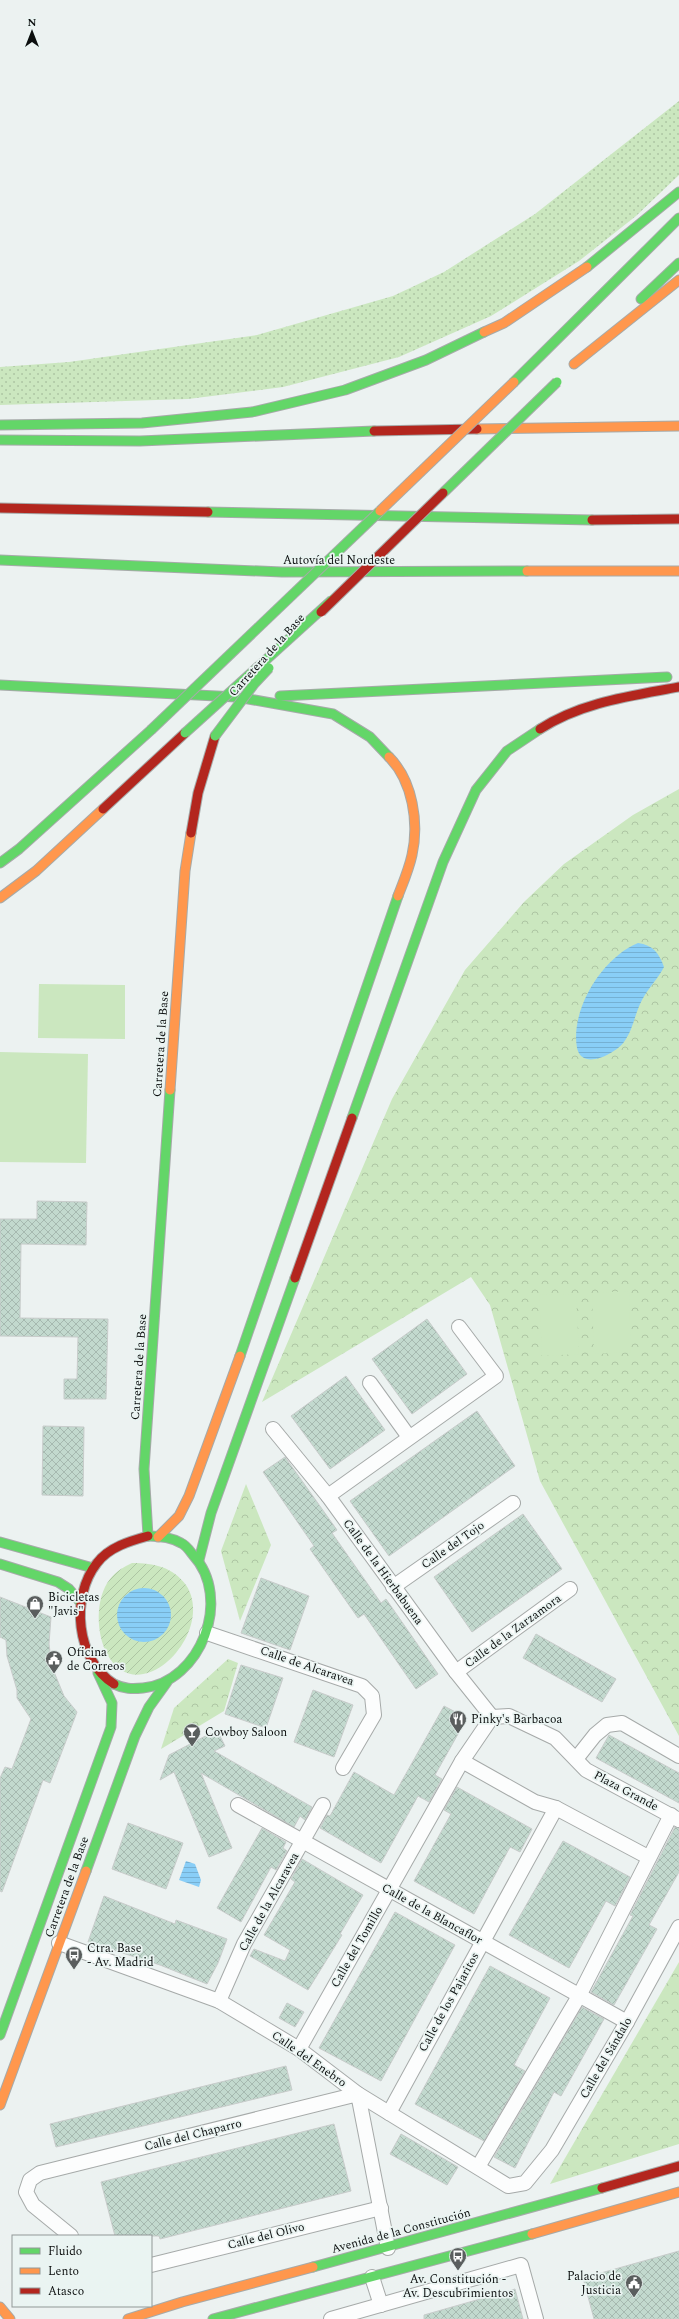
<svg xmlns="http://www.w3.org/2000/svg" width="679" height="2319" font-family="Spectral,serif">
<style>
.grass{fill:url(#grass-dots)}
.park{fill:url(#park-crowns)}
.garden{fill:url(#garden-furrows)}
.pitch{fill:#cbe7bf}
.water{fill:url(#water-rules)}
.building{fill:url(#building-cross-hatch);stroke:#c8cccb}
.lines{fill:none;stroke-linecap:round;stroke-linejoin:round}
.street-casing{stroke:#a6aaa9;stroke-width:16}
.fast-casing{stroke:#a6aaa9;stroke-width:11}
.slow-casing{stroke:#a6aaa9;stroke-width:11}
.jam-casing{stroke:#a6aaa9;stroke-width:11}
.street{stroke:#fcfdfd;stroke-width:14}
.fast{stroke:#63d668;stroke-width:9}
.slow{stroke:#ff974d;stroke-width:9}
.jam{stroke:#b3261e;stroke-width:9}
.fast-bridge-casing{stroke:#a6aaa9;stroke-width:11;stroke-linecap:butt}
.slow-bridge-casing{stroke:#a6aaa9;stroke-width:11;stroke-linecap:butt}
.jam-bridge-casing{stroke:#a6aaa9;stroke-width:11;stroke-linecap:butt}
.fast-bridge{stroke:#63d668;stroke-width:9}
.slow-bridge{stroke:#ff974d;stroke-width:9}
.jam-bridge{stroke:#b3261e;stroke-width:9}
.labels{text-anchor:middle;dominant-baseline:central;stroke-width:3.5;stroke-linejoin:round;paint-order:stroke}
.street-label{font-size:12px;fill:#0c0f0f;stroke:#eaf4f2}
.poi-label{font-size:12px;fill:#0c0f0f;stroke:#eaf4f2;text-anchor:start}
</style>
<defs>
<pattern id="grass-dots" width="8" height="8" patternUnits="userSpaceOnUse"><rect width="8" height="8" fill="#cbe7bf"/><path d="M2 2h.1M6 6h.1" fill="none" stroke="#adc5a3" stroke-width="1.8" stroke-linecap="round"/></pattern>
<pattern id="park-crowns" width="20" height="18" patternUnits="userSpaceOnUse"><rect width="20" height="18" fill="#cbe7bf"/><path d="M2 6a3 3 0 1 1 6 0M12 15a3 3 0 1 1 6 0" fill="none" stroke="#adc5a3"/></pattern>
<pattern id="garden-furrows" width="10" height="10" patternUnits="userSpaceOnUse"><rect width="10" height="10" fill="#cbe7bf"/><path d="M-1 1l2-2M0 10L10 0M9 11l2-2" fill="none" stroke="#adc5a3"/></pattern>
<pattern id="water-rules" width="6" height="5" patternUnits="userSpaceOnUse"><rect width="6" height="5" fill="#89cef7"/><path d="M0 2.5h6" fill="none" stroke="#75b0d3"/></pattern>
<pattern id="building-cross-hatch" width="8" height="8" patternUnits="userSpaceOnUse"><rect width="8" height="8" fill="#c2d9ce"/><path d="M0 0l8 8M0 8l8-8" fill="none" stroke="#a6b9b0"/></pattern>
</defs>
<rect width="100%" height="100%" fill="#ecf2f1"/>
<polygon class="grass" points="679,101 679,175 636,216 579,261 491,316 399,357 283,387 188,399 0,405 0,367 69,362 257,335 393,296 444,272 535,214"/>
<g class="park">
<polygon points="679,789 679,1736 540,1481 490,1305 471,1277 262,1402 392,1099 465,970 524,902 564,864 633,815"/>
<polygon points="246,1484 271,1545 240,1621 221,1551"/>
<polygon points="228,1659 238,1663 224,1711 161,1749 174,1708"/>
<polygon points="679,1962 679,2144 550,2184"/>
</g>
<path class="garden" d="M132 1563C154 1563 173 1567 186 1585 217 1632 139 1713 107 1654 96 1633 95 1598 110 1579 116 1571 124 1567 132 1563Z"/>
<g class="pitch">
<polygon points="39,984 125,985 125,1039 38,1038"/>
<polygon points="0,1052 88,1054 86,1163 0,1162"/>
<polygon points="629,1291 631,1352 594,1354 592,1293"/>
<polygon points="576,1294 579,1354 542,1356 539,1295"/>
</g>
<g class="water">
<path d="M638 943C653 945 659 953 664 967 658 979 648 988 642 1000 635 1013 633 1030 624 1042 615 1054 582 1071 577 1048 570 1009 603 957 638 943Z"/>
<circle cx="144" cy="1615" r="27"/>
<polygon points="186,1861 195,1864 201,1880 199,1887 179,1880"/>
</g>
<g class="building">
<polygon points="37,1201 87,1202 86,1245 21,1244 20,1318 108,1319 106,1399 64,1399 64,1379 77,1379 78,1337 0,1336 0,1219 37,1219"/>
<polygon points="427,1319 467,1374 412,1414 372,1359"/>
<polygon points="346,1376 385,1430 330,1469 291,1416"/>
<polygon points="477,1411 515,1466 389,1556 350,1501"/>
<polygon points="43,1426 84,1427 83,1496 42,1495"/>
<polygon points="285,1457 337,1530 332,1533 381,1603 386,1599 438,1674 416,1689 364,1614 358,1618 310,1549 314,1546 263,1472"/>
<polygon points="523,1514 562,1569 472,1632 434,1577"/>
<polygon points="261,1578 309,1596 290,1650 241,1633"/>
<polygon points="0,1597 51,1617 49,1644 52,1667 64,1696 77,1712 50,1783 43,1780 2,1892 0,1891 0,1778 5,1767 12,1769 31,1719 17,1698 17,1690 7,1656 6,1640 0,1637"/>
<polygon points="536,1634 616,1679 602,1702 523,1658"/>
<polygon points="241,1665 283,1678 266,1728 225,1714"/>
<polygon points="313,1690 353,1705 334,1757 294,1742"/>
<polygon points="444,1706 467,1718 435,1775 442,1779 429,1802 418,1796 381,1863 320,1828 327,1815 330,1816 354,1772 394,1795"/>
<polygon points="217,1730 225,1746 214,1751 312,1807 305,1820 300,1816 294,1827 201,1773 232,1848 209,1857 174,1772 160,1780 169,1755"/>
<polygon points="609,1735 679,1773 679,1803 596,1758"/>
<polygon points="457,1787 532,1829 520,1852 510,1847 474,1914 414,1881 451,1814 444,1810"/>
<polygon points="128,1823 183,1843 166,1889 112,1869"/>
<polygon points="675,1827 679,1828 679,1872 649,1925 657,1929 614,2005 591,1992 633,1916 630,1915"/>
<polygon points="262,1828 286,1842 283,1848 287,1851 276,1870 271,1867 241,1922 217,1908"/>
<polygon points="563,1841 630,1877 615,1906 606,1901 569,1968 509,1935"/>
<polygon points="302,1859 363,1895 340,1934 342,1935 308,1990 250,1956 254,1949 285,1961 290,1950 264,1935 295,1882 291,1879"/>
<polygon points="104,1896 175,1924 176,1920 227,1939 218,1963 207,1984 160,1965 88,1942"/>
<polygon points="395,1912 455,1945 381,2081 319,2048"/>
<polygon points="490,1966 550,1998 514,2065 525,2071 484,2141 415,2104"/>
<polygon points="287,2003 304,2012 295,2027 279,2018"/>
<polygon points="582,2007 604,2019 561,2096 554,2092 515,2168 494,2157"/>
<polygon points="286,2066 292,2090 56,2147 50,2124"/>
<polygon points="334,2124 351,2191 160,2239 159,2236 115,2236 101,2182"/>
<polygon points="401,2134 458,2167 447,2185 390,2154"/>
<polygon points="679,2251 679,2319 594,2319 583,2278"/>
<polygon points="515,2289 523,2319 424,2319 424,2315"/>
</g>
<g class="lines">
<g class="street-casing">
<g id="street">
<polyline points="370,1383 409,1437"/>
<polyline points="273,1429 328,1496 456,1672 492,1717"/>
<polyline points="328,1496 496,1376 459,1327"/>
<polyline points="393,1587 513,1503"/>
<polyline points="207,1633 362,1686 372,1696 374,1715 343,1768"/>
<polyline points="456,1672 570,1589"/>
<polyline points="576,1759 595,1735 607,1725 622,1723 679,1756"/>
<polyline points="462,1761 535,1802 556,1808 648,1857"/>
<polyline points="238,1805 627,2022"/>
<polyline points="59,1943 219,2001 299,2049 358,2094 508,2186 525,2183 552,2150 627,2022 679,1927"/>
<polyline points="219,2001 244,1944 323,1805"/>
<polyline points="299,2049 462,1761 492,1717 509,1716 555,1738 586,1770 679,1820"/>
<polyline points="389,2113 556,1808"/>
<polyline points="478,2167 579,1996 671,1815"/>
<polyline points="71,2236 33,2205 26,2192 30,2180 40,2173 358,2094 388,2248"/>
<polyline points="151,2265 381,2208"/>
<polyline points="372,2277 381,2305"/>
<polyline points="331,2319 521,2265 536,2319"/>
</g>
</g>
<g class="fast-casing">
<g id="fast">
<polyline points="587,267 679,192"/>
<polyline points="641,299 679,263"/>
<polyline points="514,382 679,218"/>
<polyline points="0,425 142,423 252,412 345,390 426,360 484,332"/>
<polyline points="0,440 140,441 374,431"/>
<polyline points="208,512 592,520"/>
<polyline points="0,560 282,572 527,571"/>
<polyline points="0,685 236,697"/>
<polyline points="280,696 667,677"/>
<polyline points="243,698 333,714 370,737 389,757"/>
<polyline points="0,863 19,849 151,730"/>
<polyline points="352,1118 443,862 476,790 507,751 540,729"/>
<polyline points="240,1356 398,896"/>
<polyline points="148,1536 144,1469 170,1090"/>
<polyline points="0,1542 93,1568"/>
<polyline points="199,1560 211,1513 295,1278"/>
<polyline points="0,1564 58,1582 69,1589 81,1603"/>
<path d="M114 1684C124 1689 132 1689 143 1688 201 1682 233 1598 193 1555 190 1551 186 1545 181 1543 171 1537 159 1536 148 1536"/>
<polyline points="86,1871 135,1736 149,1707 167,1682"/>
<polyline points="0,2035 111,1727 112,1703 98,1673"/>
<polyline points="313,2267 602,2188"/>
<polyline points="213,2319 532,2234"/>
</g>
</g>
<g class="slow-casing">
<g id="slow">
<polyline points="484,332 504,323 587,267"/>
<polyline points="574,364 679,280"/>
<polyline points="477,429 679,426"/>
<polyline points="527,571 679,571"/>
<path d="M389 757C413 781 419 823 412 855 409 869 403 883 398 896"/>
<polyline points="0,898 36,871 103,809"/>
<polyline points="170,1090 185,871 191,833"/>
<polyline points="158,1537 179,1516 189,1496 240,1356"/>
<polyline points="0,2105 86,1871"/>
<polyline points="532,2234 679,2192"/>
<polyline points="0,2307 10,2319"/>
<polyline points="128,2319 182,2302 313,2267"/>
</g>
</g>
<g class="jam-casing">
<g id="jam">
<polyline points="374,431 477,429"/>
<polyline points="0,508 208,512"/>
<polyline points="592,520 679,519"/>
<path d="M540 729C582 702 631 696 679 687"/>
<polyline points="103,809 185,733"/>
<polyline points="191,833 198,793 215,736"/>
<polyline points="295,1278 352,1118"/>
<path d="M114 1684C76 1660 70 1597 97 1563 109 1547 130 1541 148 1536"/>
<polyline points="602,2188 679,2166"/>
</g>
</g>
<use href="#street" class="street"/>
<use href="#fast" class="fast"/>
<use href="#slow" class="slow"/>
<use href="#jam" class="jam"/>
<g class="fast-bridge-casing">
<g id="fast-bridge">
<polyline points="443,493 557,382"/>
<polyline points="151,730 380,511"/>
<polyline points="185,733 332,600"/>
<polyline points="215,736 254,684 269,668"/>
</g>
</g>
<g class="slow-bridge-casing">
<polyline id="slow-bridge" points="380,511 514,382"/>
</g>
<g class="jam-bridge-casing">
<polyline id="jam-bridge" points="321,612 443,493"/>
</g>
<use href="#fast-bridge" class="fast-bridge"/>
<use href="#slow-bridge" class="slow-bridge"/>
<use href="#jam-bridge" class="jam-bridge"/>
</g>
<defs>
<g id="shop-pin" transform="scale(0.9)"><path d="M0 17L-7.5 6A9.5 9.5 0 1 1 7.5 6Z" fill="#5a5e5e" stroke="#eaf4f2"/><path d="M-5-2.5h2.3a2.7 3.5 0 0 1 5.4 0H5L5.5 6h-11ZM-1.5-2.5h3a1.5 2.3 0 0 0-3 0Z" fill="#fff"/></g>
<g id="civic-pin" transform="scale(0.9)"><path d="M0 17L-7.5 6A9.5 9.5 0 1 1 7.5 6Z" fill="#5a5e5e" stroke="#eaf4f2"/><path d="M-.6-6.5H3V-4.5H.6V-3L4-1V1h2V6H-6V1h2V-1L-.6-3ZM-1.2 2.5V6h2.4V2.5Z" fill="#fff"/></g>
<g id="restaurant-pin" transform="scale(0.9)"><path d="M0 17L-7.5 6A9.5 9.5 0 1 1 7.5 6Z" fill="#5a5e5e" stroke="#eaf4f2"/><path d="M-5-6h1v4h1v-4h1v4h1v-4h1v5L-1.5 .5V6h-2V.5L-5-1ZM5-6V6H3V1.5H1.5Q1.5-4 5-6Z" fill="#fff"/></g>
<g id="bar-pin" transform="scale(0.9)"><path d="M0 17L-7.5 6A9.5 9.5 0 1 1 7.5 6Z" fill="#5a5e5e" stroke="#eaf4f2"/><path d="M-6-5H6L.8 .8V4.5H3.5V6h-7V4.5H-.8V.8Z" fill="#fff"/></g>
<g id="bus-pin" transform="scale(0.9)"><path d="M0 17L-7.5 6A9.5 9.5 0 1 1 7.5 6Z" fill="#5a5e5e" stroke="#eaf4f2"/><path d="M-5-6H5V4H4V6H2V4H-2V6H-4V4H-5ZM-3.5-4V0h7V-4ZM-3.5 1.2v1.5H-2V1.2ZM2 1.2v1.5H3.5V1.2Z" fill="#fff"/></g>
</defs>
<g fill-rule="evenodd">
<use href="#shop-pin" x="35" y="1604"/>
<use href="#civic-pin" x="54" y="1659"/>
<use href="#restaurant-pin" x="458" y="1719"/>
<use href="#bar-pin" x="192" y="1732"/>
<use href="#bus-pin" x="74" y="1955"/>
<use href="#bus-pin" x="458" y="2256"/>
<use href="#civic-pin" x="634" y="2283"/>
</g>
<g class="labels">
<g class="street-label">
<text x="339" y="560">Autovía del Nordeste</text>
<text transform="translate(267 655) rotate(-48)">Carretera de la Base</text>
<text transform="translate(161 1044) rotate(-86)">Carretera de la Base</text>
<text transform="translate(139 1367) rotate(-86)">Carretera de la Base</text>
<text transform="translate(453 1545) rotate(-35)">Calle del Tojo</text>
<text transform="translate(383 1572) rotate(54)">Calle de la Hierbabuena</text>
<text transform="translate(513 1631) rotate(-36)">Calle de la Zarzamora</text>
<text transform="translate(307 1666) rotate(19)">Calle de Alcaravea</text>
<text transform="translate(626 1791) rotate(28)">Plaza Grande</text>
<text transform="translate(67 1887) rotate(-70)">Carretera de la Base</text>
<text transform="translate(269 1902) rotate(-61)">Calle de la Alcaravea</text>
<text transform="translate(432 1914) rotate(29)">Calle de la Blancaflor</text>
<text transform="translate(357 1947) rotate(-60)">Calle del Tomillo</text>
<text transform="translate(449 2002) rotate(-61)">Calle de los Pajaritos</text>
<text transform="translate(606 2058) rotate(-60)">Calle del Sándalo</text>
<text transform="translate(309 2059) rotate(35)">Calle del Enebro</text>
<text transform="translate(193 2135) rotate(-14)">Calle del Chaparro</text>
<text transform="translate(401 2231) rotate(-15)">Avenida de la Constitución</text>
<text transform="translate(266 2236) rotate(-14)">Calle del Olivo</text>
</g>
<g class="poi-label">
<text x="48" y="1597">Bicicletas<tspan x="48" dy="14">"Javis"</tspan></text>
<text x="67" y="1652">Oficina<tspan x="67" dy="14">de Correos</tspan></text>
<text x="471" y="1719">Pinky's Barbacoa</text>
<text x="205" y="1732">Cowboy Saloon</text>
<text x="87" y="1948">Ctra. Base<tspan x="87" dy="14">- Av. Madrid</tspan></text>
<text x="621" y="2276" text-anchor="end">Palacio de<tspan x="621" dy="14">Justicia</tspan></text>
<text x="458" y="2279" text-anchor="middle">Av. Constitución -<tspan x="458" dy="14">Av. Descubrimientos</tspan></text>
</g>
</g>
<rect x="12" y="2235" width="140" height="72" fill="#eaf4f2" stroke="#919897"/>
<rect x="20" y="2248" width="20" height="6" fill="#63d668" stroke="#919897"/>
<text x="48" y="2255" font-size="12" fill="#0c0f0f">Fluido</text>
<rect x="20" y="2268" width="20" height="6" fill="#ff974d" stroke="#919897"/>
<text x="48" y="2275" font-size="12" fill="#0c0f0f">Lento</text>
<rect x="20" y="2288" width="20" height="6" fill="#b3261e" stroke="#919897"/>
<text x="48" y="2295" font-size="12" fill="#0c0f0f">Atasco</text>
<g transform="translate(32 32)" stroke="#eaf4f2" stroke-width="3" paint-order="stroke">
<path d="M0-3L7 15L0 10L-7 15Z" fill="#0c0f0f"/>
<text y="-6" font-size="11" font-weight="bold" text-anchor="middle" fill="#0c0f0f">N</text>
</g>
</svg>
